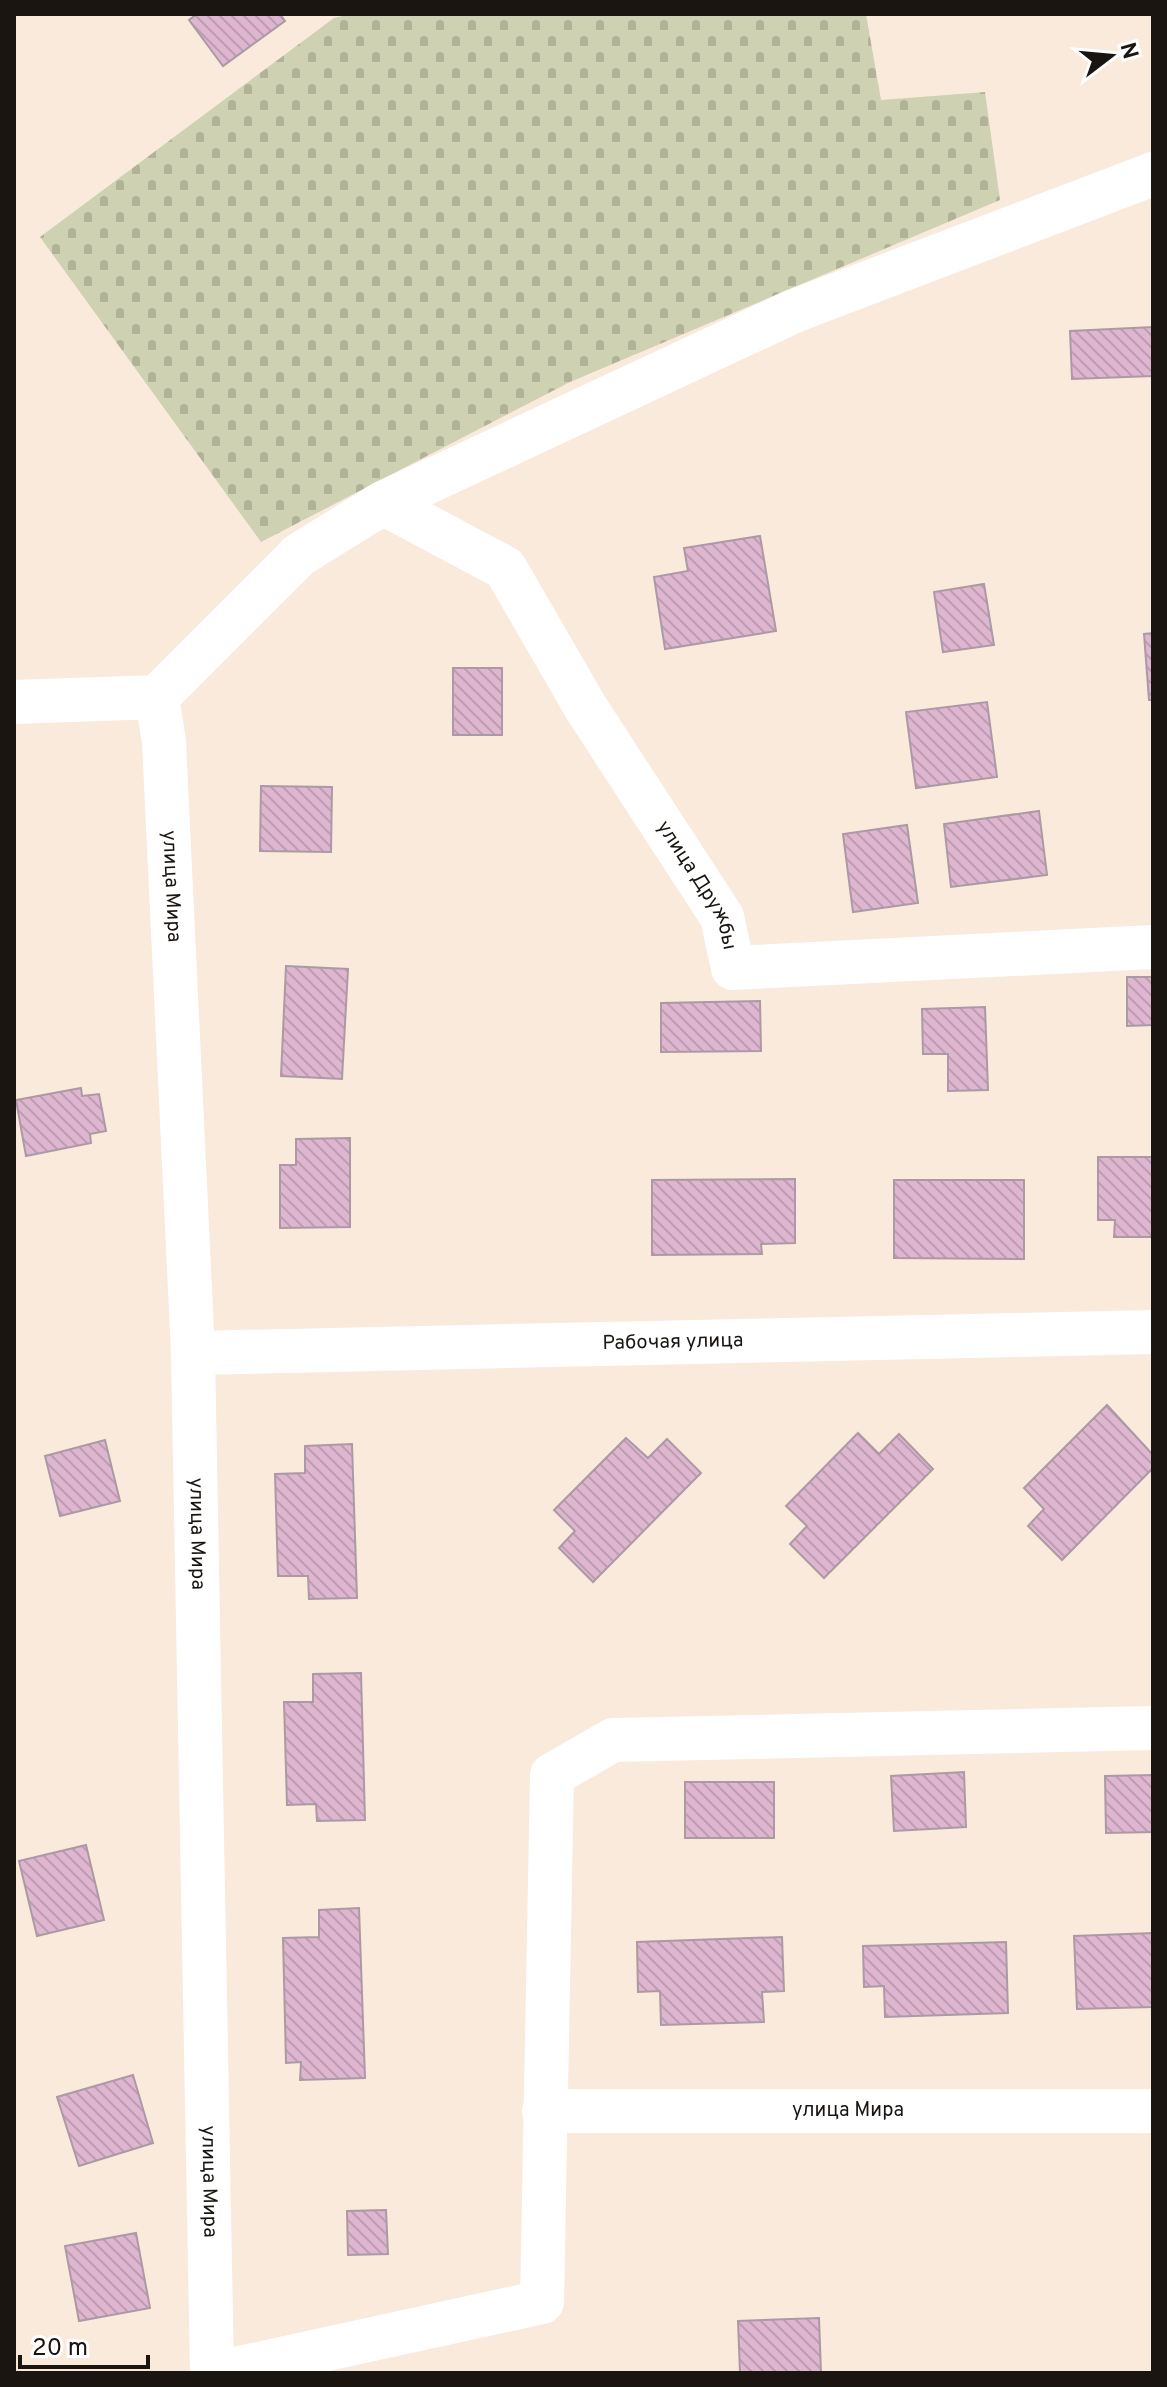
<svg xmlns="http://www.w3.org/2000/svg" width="1167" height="2387" font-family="Overpass,sans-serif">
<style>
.cemetery{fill:url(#cemetery-stones)}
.building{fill:url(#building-back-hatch);stroke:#ab9aa5;stroke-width:2}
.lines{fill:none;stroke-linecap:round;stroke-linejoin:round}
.minor{stroke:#fff;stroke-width:44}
.labels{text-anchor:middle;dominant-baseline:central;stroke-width:8;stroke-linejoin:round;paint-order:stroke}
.street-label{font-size:20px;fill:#1a1511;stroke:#fff}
</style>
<defs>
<pattern id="cemetery-stones" width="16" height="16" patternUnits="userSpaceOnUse" patternTransform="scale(2)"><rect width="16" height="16" fill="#ced1b2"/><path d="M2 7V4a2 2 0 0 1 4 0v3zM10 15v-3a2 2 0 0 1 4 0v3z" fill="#b0b398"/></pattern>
<pattern id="building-back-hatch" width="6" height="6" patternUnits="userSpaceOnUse" patternTransform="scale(2)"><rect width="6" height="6" fill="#deb6d0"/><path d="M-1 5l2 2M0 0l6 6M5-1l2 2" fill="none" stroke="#be9cb2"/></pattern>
</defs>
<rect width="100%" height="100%" fill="#f9eadc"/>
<polygon class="cemetery" points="351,14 866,14 881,100 985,92 1000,200 570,382 261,542 40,237 334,18"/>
<g class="building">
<polygon points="197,14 280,14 285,21 223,66 189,20"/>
<polygon points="1153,327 1153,376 1072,379 1070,331"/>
<polygon points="760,536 776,631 665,649 654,577 688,571 684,548"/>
<polygon points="984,584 994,645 943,652 934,592"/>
<polygon points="1153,633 1153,700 1149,700 1144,634"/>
<rect x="453" y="668" width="49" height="67"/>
<polygon points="987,702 997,777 916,788 906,712"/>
<polygon points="261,786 332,787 331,852 260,851"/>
<polygon points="1039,811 1047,875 951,887 944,824"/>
<polygon points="907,825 918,903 853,912 843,834"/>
<polygon points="286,966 348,969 342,1079 281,1076"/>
<polygon points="1127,977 1153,977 1153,1025 1127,1026"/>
<polygon points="760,1001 761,1051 661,1052 661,1003"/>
<polygon points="985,1007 988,1090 948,1091 948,1054 923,1054 922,1009"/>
<polygon points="81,1088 82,1096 99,1094 106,1131 90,1134 91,1143 26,1156 16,1100"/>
<polygon points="350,1138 350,1227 280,1228 280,1165 296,1165 296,1139"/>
<polygon points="1098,1157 1153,1157 1153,1237 1114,1237 1115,1220 1098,1220"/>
<polygon points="795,1179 795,1243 761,1244 762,1254 652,1255 652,1180"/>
<polygon points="894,1180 1024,1180 1024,1259 894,1258"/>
<polygon points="1107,1405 1153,1455 1153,1468 1062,1560 1028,1526 1044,1509 1024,1488"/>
<polygon points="858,1433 879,1454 899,1434 933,1469 824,1578 790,1544 807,1526 786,1506"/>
<polygon points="626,1438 648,1458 667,1439 701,1473 593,1582 559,1548 575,1531 554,1510"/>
<polygon points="105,1440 120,1501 60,1516 45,1456"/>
<polygon points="352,1444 357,1598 309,1599 308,1576 278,1576 275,1474 305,1473 305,1446"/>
<polygon points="361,1673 365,1820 317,1821 316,1804 287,1805 284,1702 313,1702 313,1674"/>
<polygon points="964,1772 966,1827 894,1831 891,1776"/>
<polygon points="1153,1775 1153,1832 1106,1833 1105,1776"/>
<rect x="685" y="1782" width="89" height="56"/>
<polygon points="86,1845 104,1920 37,1936 19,1861"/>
<polygon points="359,1908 365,2078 300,2080 301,2062 286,2063 283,1938 319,1937 319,1910"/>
<polygon points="1153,1933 1153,2007 1077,2009 1074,1936"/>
<polygon points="782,1937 784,1991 762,1992 764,2022 661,2025 660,1991 638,1992 637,1942"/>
<polygon points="1006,1942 1008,2013 885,2017 884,1986 864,1987 863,1946"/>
<polygon points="133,2075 153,2143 79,2166 57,2097"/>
<polygon points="386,2210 388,2254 348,2255 347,2211"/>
<polygon points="136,2233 150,2308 79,2321 65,2246"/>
<polygon points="819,2318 821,2373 740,2373 738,2321"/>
</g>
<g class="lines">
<g class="minor">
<path id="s1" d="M383 503 505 568 586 708 722 917 733 968 1153 947"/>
<path id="s2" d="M157 697 164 742 193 1353 212 2373"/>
<polyline points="14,702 157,697 299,555 383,503 794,311 1153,174"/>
<path id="s3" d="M193 1353 1153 1332"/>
<path id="s4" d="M544 2111H1153"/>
<polyline points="217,2373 542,2302 552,1775 613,1740 1153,1728"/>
</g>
</g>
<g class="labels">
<g class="street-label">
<text stroke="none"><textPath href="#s2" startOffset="190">улица Мира</textPath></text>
<text stroke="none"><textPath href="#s1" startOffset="510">улица Дружбы</textPath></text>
<text stroke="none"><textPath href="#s3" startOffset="480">Рабочая улица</textPath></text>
<text stroke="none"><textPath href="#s2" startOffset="838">улица Мира</textPath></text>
<text stroke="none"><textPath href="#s4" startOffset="304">улица Мира</textPath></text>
<text stroke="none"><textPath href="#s2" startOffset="1486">улица Мира</textPath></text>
</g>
</g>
<rect width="1167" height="2387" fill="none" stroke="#1a1511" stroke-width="32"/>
<g transform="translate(1111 56) rotate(74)" stroke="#ffffff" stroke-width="6" paint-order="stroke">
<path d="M0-6L14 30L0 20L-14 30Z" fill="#1a1511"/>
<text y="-12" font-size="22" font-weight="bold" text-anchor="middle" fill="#1a1511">N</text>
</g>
<path d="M20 2355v12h128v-12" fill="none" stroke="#1a1511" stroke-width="4"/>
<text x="32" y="2355" font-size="24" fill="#1a1511" stroke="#ffffff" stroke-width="6" paint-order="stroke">20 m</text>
</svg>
